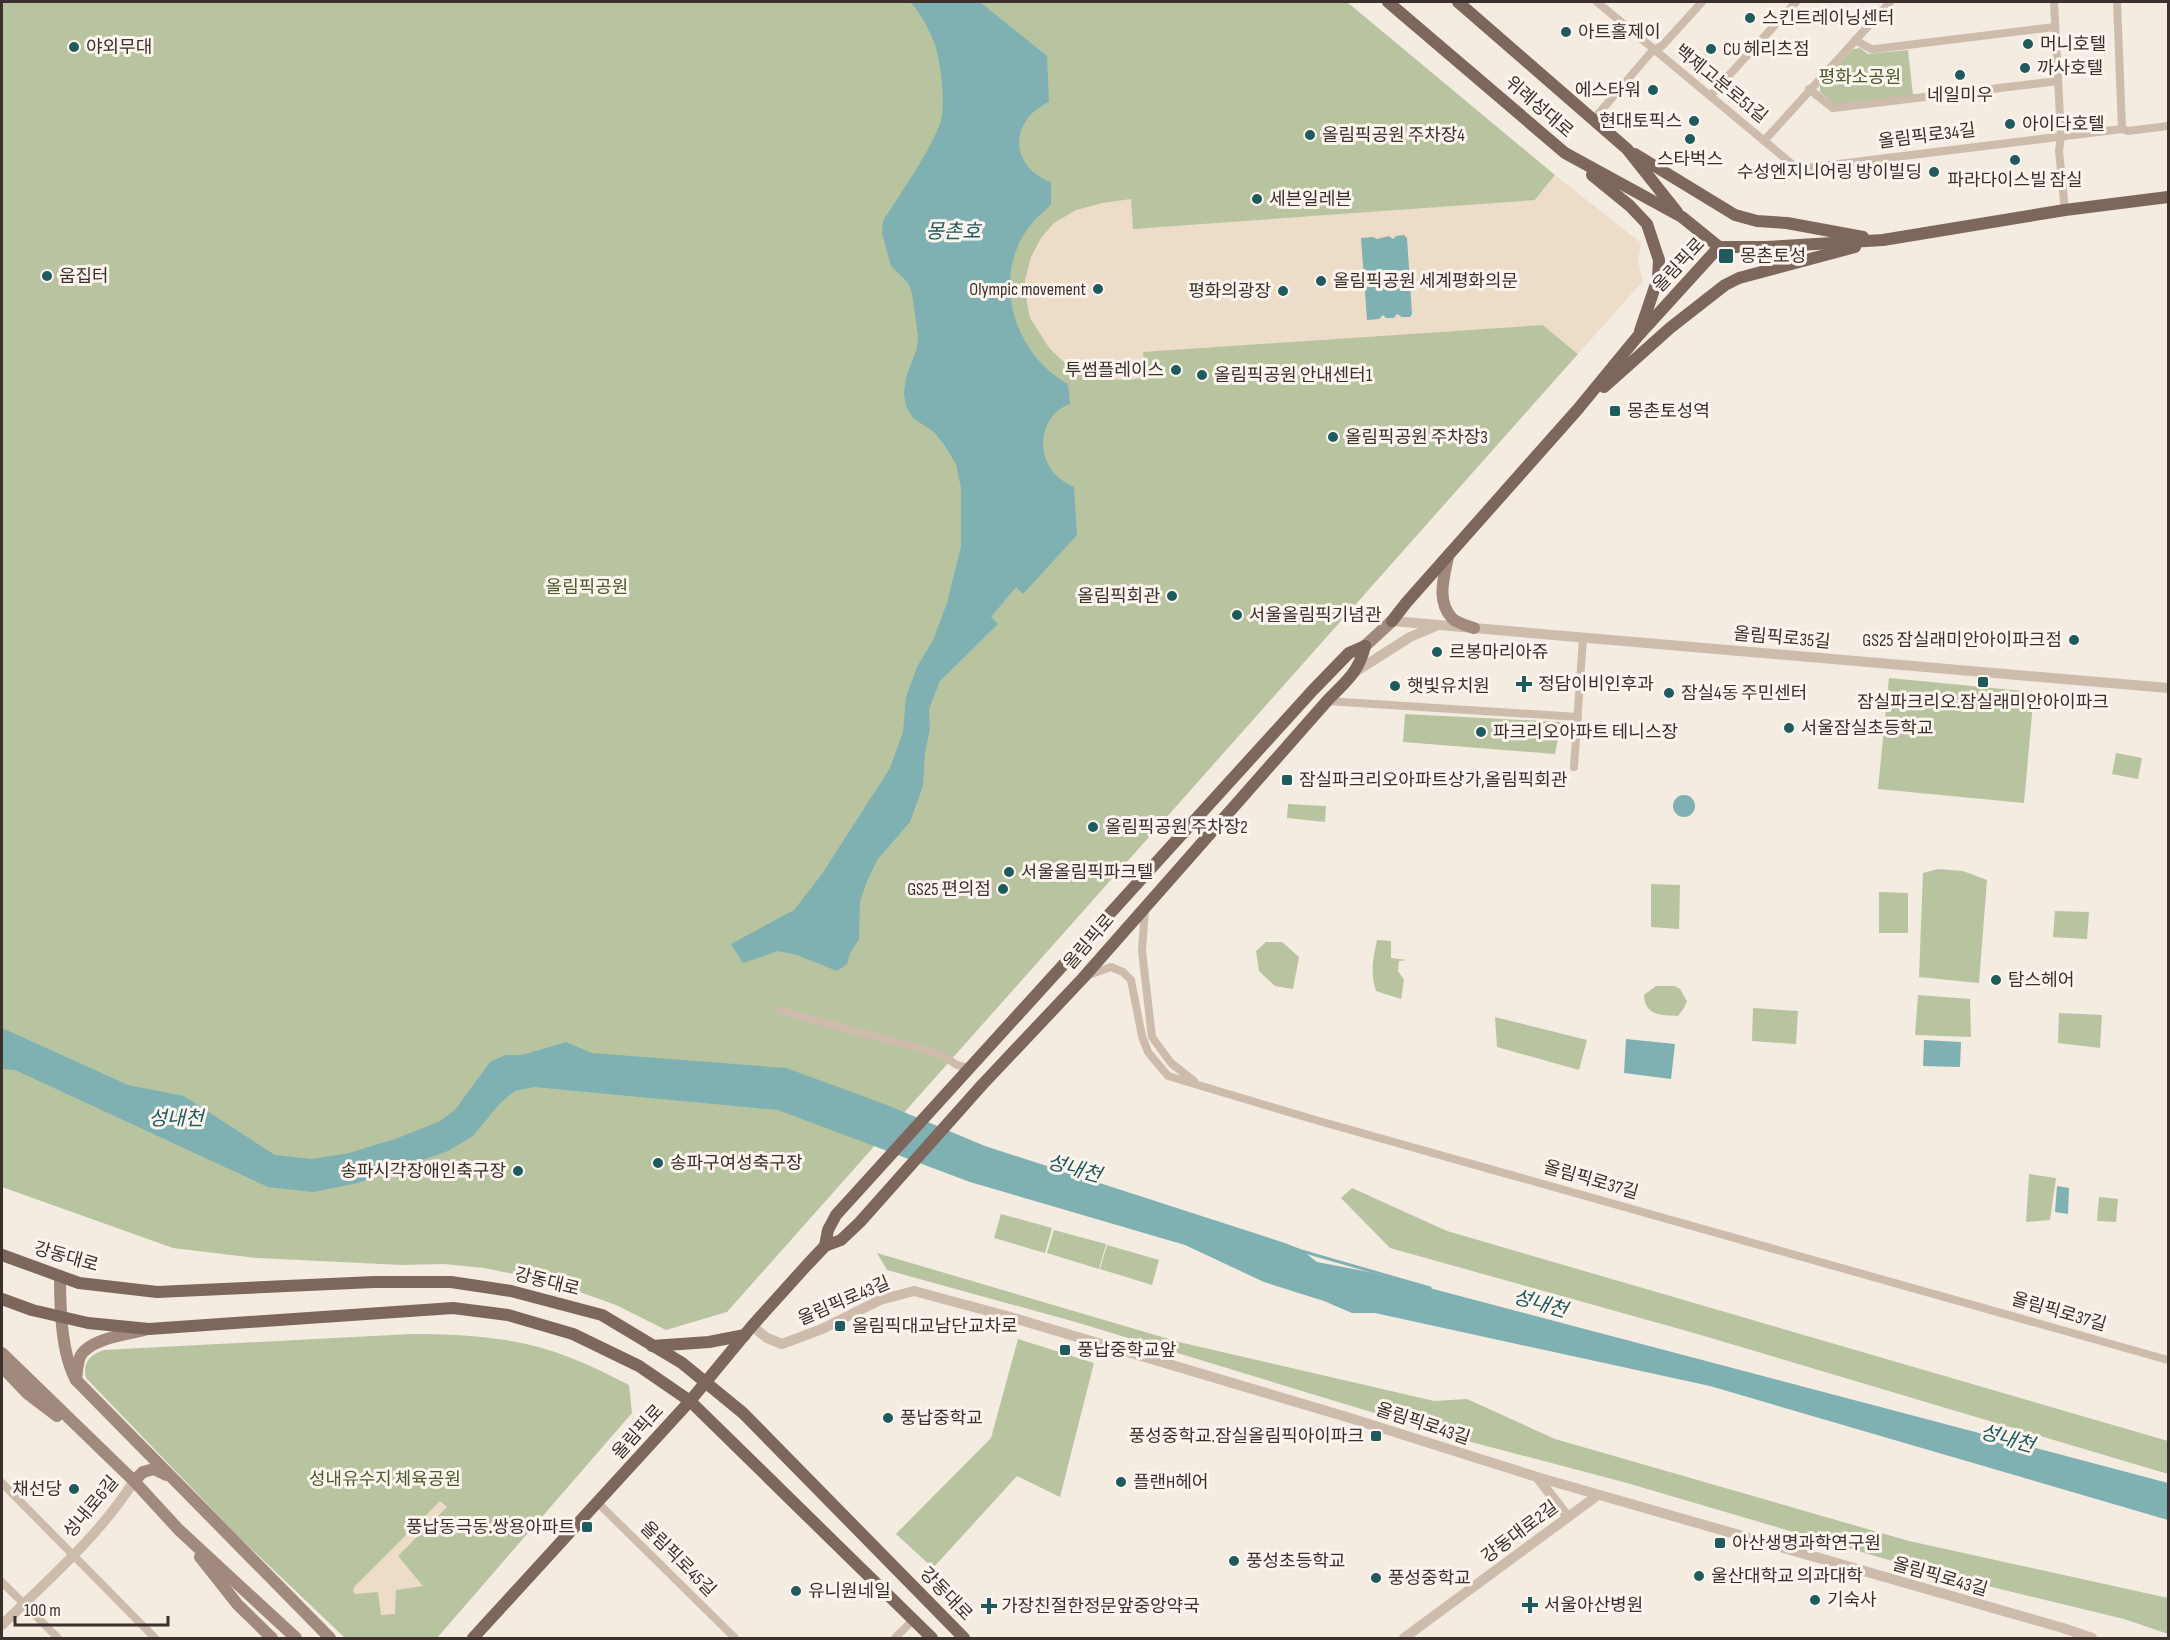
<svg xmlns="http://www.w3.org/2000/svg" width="2170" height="1640" font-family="'Sofia Sans Condensed','Noto Sans KR',sans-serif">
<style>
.green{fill:#b8c4a0}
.plaza{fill:#ecdcc8}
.water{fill:#7fb0b2}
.pier{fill:#f4ebe1}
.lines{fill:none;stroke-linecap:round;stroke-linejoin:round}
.stream{stroke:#7fb0b2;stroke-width:3}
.minor{stroke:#cdbbac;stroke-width:8}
.tertiary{stroke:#cdbbac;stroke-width:10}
.secondary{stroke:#a18a7d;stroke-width:12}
.primary{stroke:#7d675c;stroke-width:12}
.poi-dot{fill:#1f5a5e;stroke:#fbf5ee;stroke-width:2}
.labels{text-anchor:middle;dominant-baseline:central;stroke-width:6;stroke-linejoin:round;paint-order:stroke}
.poi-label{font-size:18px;fill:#3b302b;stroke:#fbf5ee;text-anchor:start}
.park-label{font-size:18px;fill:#4a5a2e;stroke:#fbf5ee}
.street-label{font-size:18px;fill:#3b302b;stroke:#fbf5ee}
.water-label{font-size:20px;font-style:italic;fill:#1f5a5e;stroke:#fbf5ee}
</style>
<rect width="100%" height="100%" fill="#f4ebe1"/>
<g class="green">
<polygon points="2,2 1347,2 1555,175 1535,200 1543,325 1578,354 727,1312 666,1330 616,1305 563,1286 524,1276 484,1268 444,1264 402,1265 257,1258 173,1248 2,1187"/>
<polygon points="1860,48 1868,54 1908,50 1913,95 1835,105 1820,92 1820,85 1853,49"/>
<polygon points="1889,678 2034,692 2024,803 1878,789"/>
<polygon points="1405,714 1561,722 1555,754 1403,742"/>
<polygon points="2116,753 2142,758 2138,779 2112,774"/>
<polygon points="1288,804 1326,806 1325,822 1287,818"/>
<polygon points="1938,869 1963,871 1987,880 1979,983 1919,977 1923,873"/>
<polygon points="1651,884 1680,885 1679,929 1651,927"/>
<polygon points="1879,892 1908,893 1908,933 1879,933"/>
<polygon points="2055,911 2089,912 2087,939 2053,937"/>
<path d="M1377 940 1391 941V958L1407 960 1399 961 1398 971 1404 980 1401 999 1376 991C1370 973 1373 958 1377 940Z"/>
<polygon points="1266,942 1282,942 1299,957 1293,989 1275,986 1259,971 1256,951"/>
<path d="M1656 986H1675L1680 989 1687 1001 1684 1008 1678 1016C1661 1015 1645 1016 1644 995Z"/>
<polygon points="1918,995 1970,999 1971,1037 1915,1035"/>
<polygon points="1753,1008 1798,1011 1796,1044 1752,1041"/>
<polygon points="2059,1013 2102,1015 2100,1048 2058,1043"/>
<polygon points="1495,1017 1587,1040 1579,1070 1497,1047"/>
<polygon points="2029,1174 2056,1178 2050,1220 2026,1222"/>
<polygon points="1352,1188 1447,1231 2168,1441 2168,1474 1694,1333 1390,1248 1341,1198"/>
<polygon points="2099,1197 2118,1199 2116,1222 2097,1221"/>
<polygon points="1001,1214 1052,1228 1045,1253 994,1238"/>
<polygon points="1054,1230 1106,1244 1099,1269 1047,1253"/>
<polygon points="1107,1245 1159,1260 1152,1285 1100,1269"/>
<polygon points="877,1253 1179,1342 1434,1401 1467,1399 1555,1439 1909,1541 2168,1598 2168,1634 2124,1619 1926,1571 1627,1483 1460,1439 1079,1323 887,1270"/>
<path d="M411 1334C463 1334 517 1337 566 1356 588 1364 609 1375 629 1385L632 1413 437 1638H345L239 1537 86 1378C82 1362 91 1354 104 1350Z"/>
<polygon points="1018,1339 1094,1363 1060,1497 1017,1476 933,1568 896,1534 991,1438"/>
</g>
<g class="plaza">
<polygon points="1555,175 1641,243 1638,261 1643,281 1578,354 1543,325 1143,352 1145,378 1125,380 1098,378 1065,363 1050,349 1030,318 1027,303 1025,280 1031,257 1041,238 1054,223 1076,210 1102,203 1131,199 1133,229 1535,200"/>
<polygon points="440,1501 447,1507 398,1556 423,1586 396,1590 395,1614 381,1615 378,1592 355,1594 353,1591 354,1587"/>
</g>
<g class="water">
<path d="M910 2H980L1047 56 1049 102C1009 120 1009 167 1051 182V205C1046 210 1039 215 1034 221 989 271 1011 353 1068 384L1070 404C1040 414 1034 456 1058 477 1062 481 1069 484 1074 487L1077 535 1023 594 1016 587 991 617 998 624 940 681 929 709 930 729 925 753 923 786 910 822 878 859 868 879 860 901 859 939 850 953 847 964 837 971 797 955 778 951 743 963 731 944 794 910 822 874 890 768 903 732 906 697 917 667 933 640 947 603 961 546V488L956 464 945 446 934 432 913 418 906 406 904 394 906 378 917 348 918 336 912 293 908 283 891 266 882 233 883 221C901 192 926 158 939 126 947 108 941 64 935 45 929 29 921 13 910 2Z"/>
<polygon points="1404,235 1407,238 1412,314 1410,317 1402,317 1397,314 1394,318 1386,318 1383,315 1379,319 1367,320 1361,238 1373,237 1377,239 1389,236 1393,239 1396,236"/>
<circle cx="1684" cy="806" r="11"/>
<polygon points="2,1028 128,1085 184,1096 275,1155 312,1159 349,1153 398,1138 440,1121 455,1110 490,1062 506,1055 522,1055 566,1042 592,1053 786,1068 887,1105 985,1146 1285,1243 1300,1249 1317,1262 1369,1272 2168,1483 2168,1520 1710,1386 1375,1313 1352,1313 1324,1301 1264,1282 1185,1245 970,1182 778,1110 534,1087 515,1091 501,1102 473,1136 448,1151 358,1183 313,1192 268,1187 15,1070 2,1069"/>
<polygon points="1626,1039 1675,1044 1671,1079 1624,1073"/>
<polygon points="1924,1040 1961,1042 1960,1067 1923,1066"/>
<polygon points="2057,1186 2069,1188 2068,1214 2055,1212"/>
</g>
<polygon class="pier" points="1411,270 1412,281 1362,284 1361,273"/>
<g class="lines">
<polyline class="stream" points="1298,1250 1430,1288"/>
<g class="minor">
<polyline points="1597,2 1798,169 2122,129 2128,131 2168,126"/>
<polyline points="2054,2 2061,136 2059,151 2065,210"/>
<polyline points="2117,2 2122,129"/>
<polyline points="1855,40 1871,49 1875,49 2055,27"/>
<polyline points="1809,89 1833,108 2058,81"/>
<polyline points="1710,96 1796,2"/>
<polyline points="1593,120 1653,50 1662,46 1702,2"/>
<polyline points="1764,141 1890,2"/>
<polyline points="1327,701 1578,717"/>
<polyline points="1574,767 1583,638"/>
<polyline points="1145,908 1142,951 1152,1037 1171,1063 1194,1081"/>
<polyline points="1086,976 1111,967 1123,972 1131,980 1142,1036 1148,1052 1168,1076 1312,1119 2168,1360"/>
<polyline points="778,1010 940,1054 957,1065 969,1068"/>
<polyline points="2,1483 155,1638"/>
<polyline points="598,1503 735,1638"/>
<polyline points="2,1582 58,1638"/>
<polyline points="895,1638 913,1620"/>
</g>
<g class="tertiary">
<polyline points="1392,621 2168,688"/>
<polyline points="1355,672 1410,637 1436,626"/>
<polyline points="752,1326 767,1338 782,1344 822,1329 880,1300 914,1291 1007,1316 1350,1418 1537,1477 2063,1628 2092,1638"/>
<polyline points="1537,1477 1568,1517"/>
<path d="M2 1625C48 1580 99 1536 134 1481"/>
<polyline points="1404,1638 1598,1495"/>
</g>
<g class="secondary">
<path d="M1448 557C1444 577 1436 601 1452 618 1456 623 1468 626 1474 628"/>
<polyline points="1365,646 1392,621"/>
<path d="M60 1276C60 1307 61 1353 76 1380L330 1638"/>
<polyline points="2,1353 134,1481 179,1530 296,1638"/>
<polyline points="2,1367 28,1394 57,1416"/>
<path d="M76 1380C77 1372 77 1364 80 1357 88 1339 127 1334 145 1330"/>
<polyline points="134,1481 143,1472 154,1469 166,1475"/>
<polyline points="200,1557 238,1605 272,1638"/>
</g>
<g class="primary">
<polyline points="1388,2 1565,153 1682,217 1719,247"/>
<polyline points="1458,2 1627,149 1677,212"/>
<polyline points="1635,154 1735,215 1757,221 1787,223 1863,237"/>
<polyline points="1592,175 1630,206 1647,224 1659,260 1658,278 1640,331"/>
<polyline points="1604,387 1670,328 1725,285 1739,278 1855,247"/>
<polyline points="1392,621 1406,603 1578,409 1638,336 1719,247 1766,247 1883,240 2065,210 2168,197"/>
<polyline points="825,1246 828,1230 836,1215 1313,690 1349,653 1365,646"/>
<polyline points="2,1255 79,1283 157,1292 374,1282 451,1282 511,1291 602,1315 682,1363 743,1413 964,1638"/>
<polyline points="2,1299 32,1310 88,1323 149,1329 453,1308 508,1315 573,1334 639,1366 690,1401 932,1638"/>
<polyline points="652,1346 709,1342 745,1335"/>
<path d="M473 1638 690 1401 752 1326 807 1265 825 1246 841 1240 860 1222 982 1085 1083 978 1327 701C1346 681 1358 674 1365 646"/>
</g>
</g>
<g class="poi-dot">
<circle cx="1750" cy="18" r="6"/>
<circle cx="1566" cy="32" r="6"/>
<circle cx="2028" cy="44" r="6"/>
<circle cx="74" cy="47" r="6"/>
<circle cx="1711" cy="49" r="6"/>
<circle cx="2025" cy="68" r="6"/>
<circle cx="1960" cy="75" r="6"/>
<circle cx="1653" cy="90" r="6"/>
<circle cx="1694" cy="121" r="6"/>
<circle cx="2010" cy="124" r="6"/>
<circle cx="1310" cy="135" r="6"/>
<circle cx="1690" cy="139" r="6"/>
<circle cx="2015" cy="160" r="6"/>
<circle cx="1934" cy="172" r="6"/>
<circle cx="1257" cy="199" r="6"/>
<rect x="1718" y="248" width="16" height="16" rx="3"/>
<circle cx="47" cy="276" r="6"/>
<circle cx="1321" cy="281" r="6"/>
<circle cx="1098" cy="289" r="6"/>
<circle cx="1283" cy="291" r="6"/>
<circle cx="1176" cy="370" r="6"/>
<circle cx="1202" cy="375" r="6"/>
<rect x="1609" y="405" width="12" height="12" rx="3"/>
<circle cx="1333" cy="437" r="6"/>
<circle cx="1172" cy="596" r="6"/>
<circle cx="1237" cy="615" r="6"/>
<circle cx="2074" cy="640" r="6"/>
<circle cx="1437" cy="652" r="6"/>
<rect x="1977" y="676" width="12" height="12" rx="3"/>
<path d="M1521 675h6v6h6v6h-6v6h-6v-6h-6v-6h6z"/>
<circle cx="1395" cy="686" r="6"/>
<circle cx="1669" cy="693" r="6"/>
<circle cx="1789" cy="728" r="6"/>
<circle cx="1481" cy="732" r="6"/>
<rect x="1281" y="774" width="12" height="12" rx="3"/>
<circle cx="1093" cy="827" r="6"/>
<circle cx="1009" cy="872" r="6"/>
<circle cx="1003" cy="889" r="6"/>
<circle cx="1996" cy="980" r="6"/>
<circle cx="658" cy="1163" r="6"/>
<circle cx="518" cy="1171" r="6"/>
<rect x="834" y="1320" width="12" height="12" rx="3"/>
<rect x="1059" y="1344" width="12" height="12" rx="3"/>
<circle cx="888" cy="1418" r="6"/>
<rect x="1370" y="1430" width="12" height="12" rx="3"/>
<circle cx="1121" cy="1482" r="6"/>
<circle cx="74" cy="1489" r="6"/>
<rect x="581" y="1521" width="12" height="12" rx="3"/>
<rect x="1714" y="1537" width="12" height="12" rx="3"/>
<circle cx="1234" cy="1561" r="6"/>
<circle cx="1699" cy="1576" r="6"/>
<circle cx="1376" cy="1578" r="6"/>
<circle cx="796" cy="1591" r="6"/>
<circle cx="1815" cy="1600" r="6"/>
<path d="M1527 1596h6v6h6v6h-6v6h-6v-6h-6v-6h6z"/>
<path d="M986 1597h6v6h6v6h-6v6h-6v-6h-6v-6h6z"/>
</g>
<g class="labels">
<g class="poi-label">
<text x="1762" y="18">스킨트레이닝센터</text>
<text x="1578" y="32">아트홀제이</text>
<text x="2040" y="44">머니호텔</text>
<text x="86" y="47">야외무대</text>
<text x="1723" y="49">CU 헤리츠점</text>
<text x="2037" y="68">까사호텔</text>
<text x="1641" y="90" text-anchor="end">에스타워</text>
<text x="1960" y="95" text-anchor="middle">네일미우</text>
<text x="1682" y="121" text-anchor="end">현대토픽스</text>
<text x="2022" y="124">아이다호텔</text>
<text x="1322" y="135">올림픽공원 주차장4</text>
<text x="1690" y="159" text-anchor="middle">스타벅스</text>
<text x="1922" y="172" text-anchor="end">수성엔지니어링 방이빌딩</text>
<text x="2015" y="180" text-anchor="middle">파라다이스빌 잠실</text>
<text x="1269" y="199">세븐일레븐</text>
<text x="1740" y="256">몽촌토성</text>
<text x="59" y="276">움집터</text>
<text x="1333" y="281">올림픽공원 세계평화의문</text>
<text x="1086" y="289" text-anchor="end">Olympic movement</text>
<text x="1271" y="291" text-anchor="end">평화의광장</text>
<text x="1164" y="370" text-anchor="end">투썸플레이스</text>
<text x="1214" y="375">올림픽공원 안내센터1</text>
<text x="1627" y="411">몽촌토성역</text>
<text x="1345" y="437">올림픽공원 주차장3</text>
<text x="1160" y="596" text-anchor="end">올림픽회관</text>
<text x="1249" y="615">서울올림픽기념관</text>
<text x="2062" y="640" text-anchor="end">GS25 잠실래미안아이파크점</text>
<text x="1449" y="652">르봉마리아쥬</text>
<text x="1538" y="684">정담이비인후과</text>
<text x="1407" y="686">햇빛유치원</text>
<text x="1681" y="693">잠실4동 주민센터</text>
<text x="1983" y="702" text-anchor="middle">잠실파크리오.잠실래미안아이파크</text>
<text x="1801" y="728">서울잠실초등학교</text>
<text x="1493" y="732">파크리오아파트 테니스장</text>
<text x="1299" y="780">잠실파크리오아파트상가,올림픽회관</text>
<text x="1105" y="827">올림픽공원 주차장2</text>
<text x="1021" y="872">서울올림픽파크텔</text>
<text x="991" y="889" text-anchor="end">GS25 편의점</text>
<text x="2008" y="980">탐스헤어</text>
<text x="670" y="1163">송파구여성축구장</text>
<text x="506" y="1171" text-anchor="end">송파시각장애인축구장</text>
<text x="852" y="1326">올림픽대교남단교차로</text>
<text x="1077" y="1350">풍납중학교앞</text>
<text x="900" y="1418">풍납중학교</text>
<text x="1364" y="1436" text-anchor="end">풍성중학교.잠실올림픽아이파크</text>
<text x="1133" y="1482">플랜H헤어</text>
<text x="62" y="1489" text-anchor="end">채선당</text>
<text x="575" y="1527" text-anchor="end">풍납동극동.쌍용아파트</text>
<text x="1732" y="1543">아산생명과학연구원</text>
<text x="1246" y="1561">풍성초등학교</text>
<text x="1711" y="1576">울산대학교 의과대학</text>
<text x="1388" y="1578">풍성중학교</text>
<text x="808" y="1591">유니원네일</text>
<text x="1827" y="1600">기숙사</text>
<text x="1544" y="1605">서울아산병원</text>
<text x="1001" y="1606">가장친절한정문앞중앙약국</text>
</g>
<g class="park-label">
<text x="1860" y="77">평화소공원</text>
<text x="587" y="587">올림픽공원</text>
<text x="385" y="1479">성내유수지 체육공원</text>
</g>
<g class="street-label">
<text transform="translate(1721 84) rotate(39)">백제고분로51길</text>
<text transform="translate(1539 107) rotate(41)">위례성대로</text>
<text transform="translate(1927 136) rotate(-7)">올림픽로34길</text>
<text transform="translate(1679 265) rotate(-47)">올림픽로</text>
<text transform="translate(1782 638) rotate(5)">올림픽로35길</text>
<text transform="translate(1089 942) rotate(-49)">올림픽로</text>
<text transform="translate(1591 1180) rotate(16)">올림픽로37길</text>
<text transform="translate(66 1257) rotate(16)">강동대로</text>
<text transform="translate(547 1282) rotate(14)">강동대로</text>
<text transform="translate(844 1301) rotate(-23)">올림픽로43길</text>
<text transform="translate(2059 1312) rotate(16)">올림픽로37길</text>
<text transform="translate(1423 1424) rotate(18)">올림픽로43길</text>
<text transform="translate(638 1432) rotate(-48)">올림픽로</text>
<text transform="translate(91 1507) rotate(-50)">성내로6길</text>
<text transform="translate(1520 1532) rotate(-37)">강동대로2길</text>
<text transform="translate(678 1559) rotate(45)">올림픽로45길</text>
<text transform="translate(1940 1577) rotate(16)">올림픽로43길</text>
<text transform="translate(946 1594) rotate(46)">강동대로</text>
</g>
<g class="water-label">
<text x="953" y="232">몽촌호</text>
<text x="176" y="1119">성내천</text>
<text transform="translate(1074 1169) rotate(16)">성내천</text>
<text transform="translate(1540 1304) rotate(16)">성내천</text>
<text transform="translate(2007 1439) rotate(16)">성내천</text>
</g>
</g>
<rect width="2170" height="1640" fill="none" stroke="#3b302b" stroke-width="6"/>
<path d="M15 1616v9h153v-9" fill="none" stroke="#3b302b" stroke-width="3"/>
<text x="24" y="1616" font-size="18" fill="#3b302b" stroke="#fbf5ee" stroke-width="4.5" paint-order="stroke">100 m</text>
</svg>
